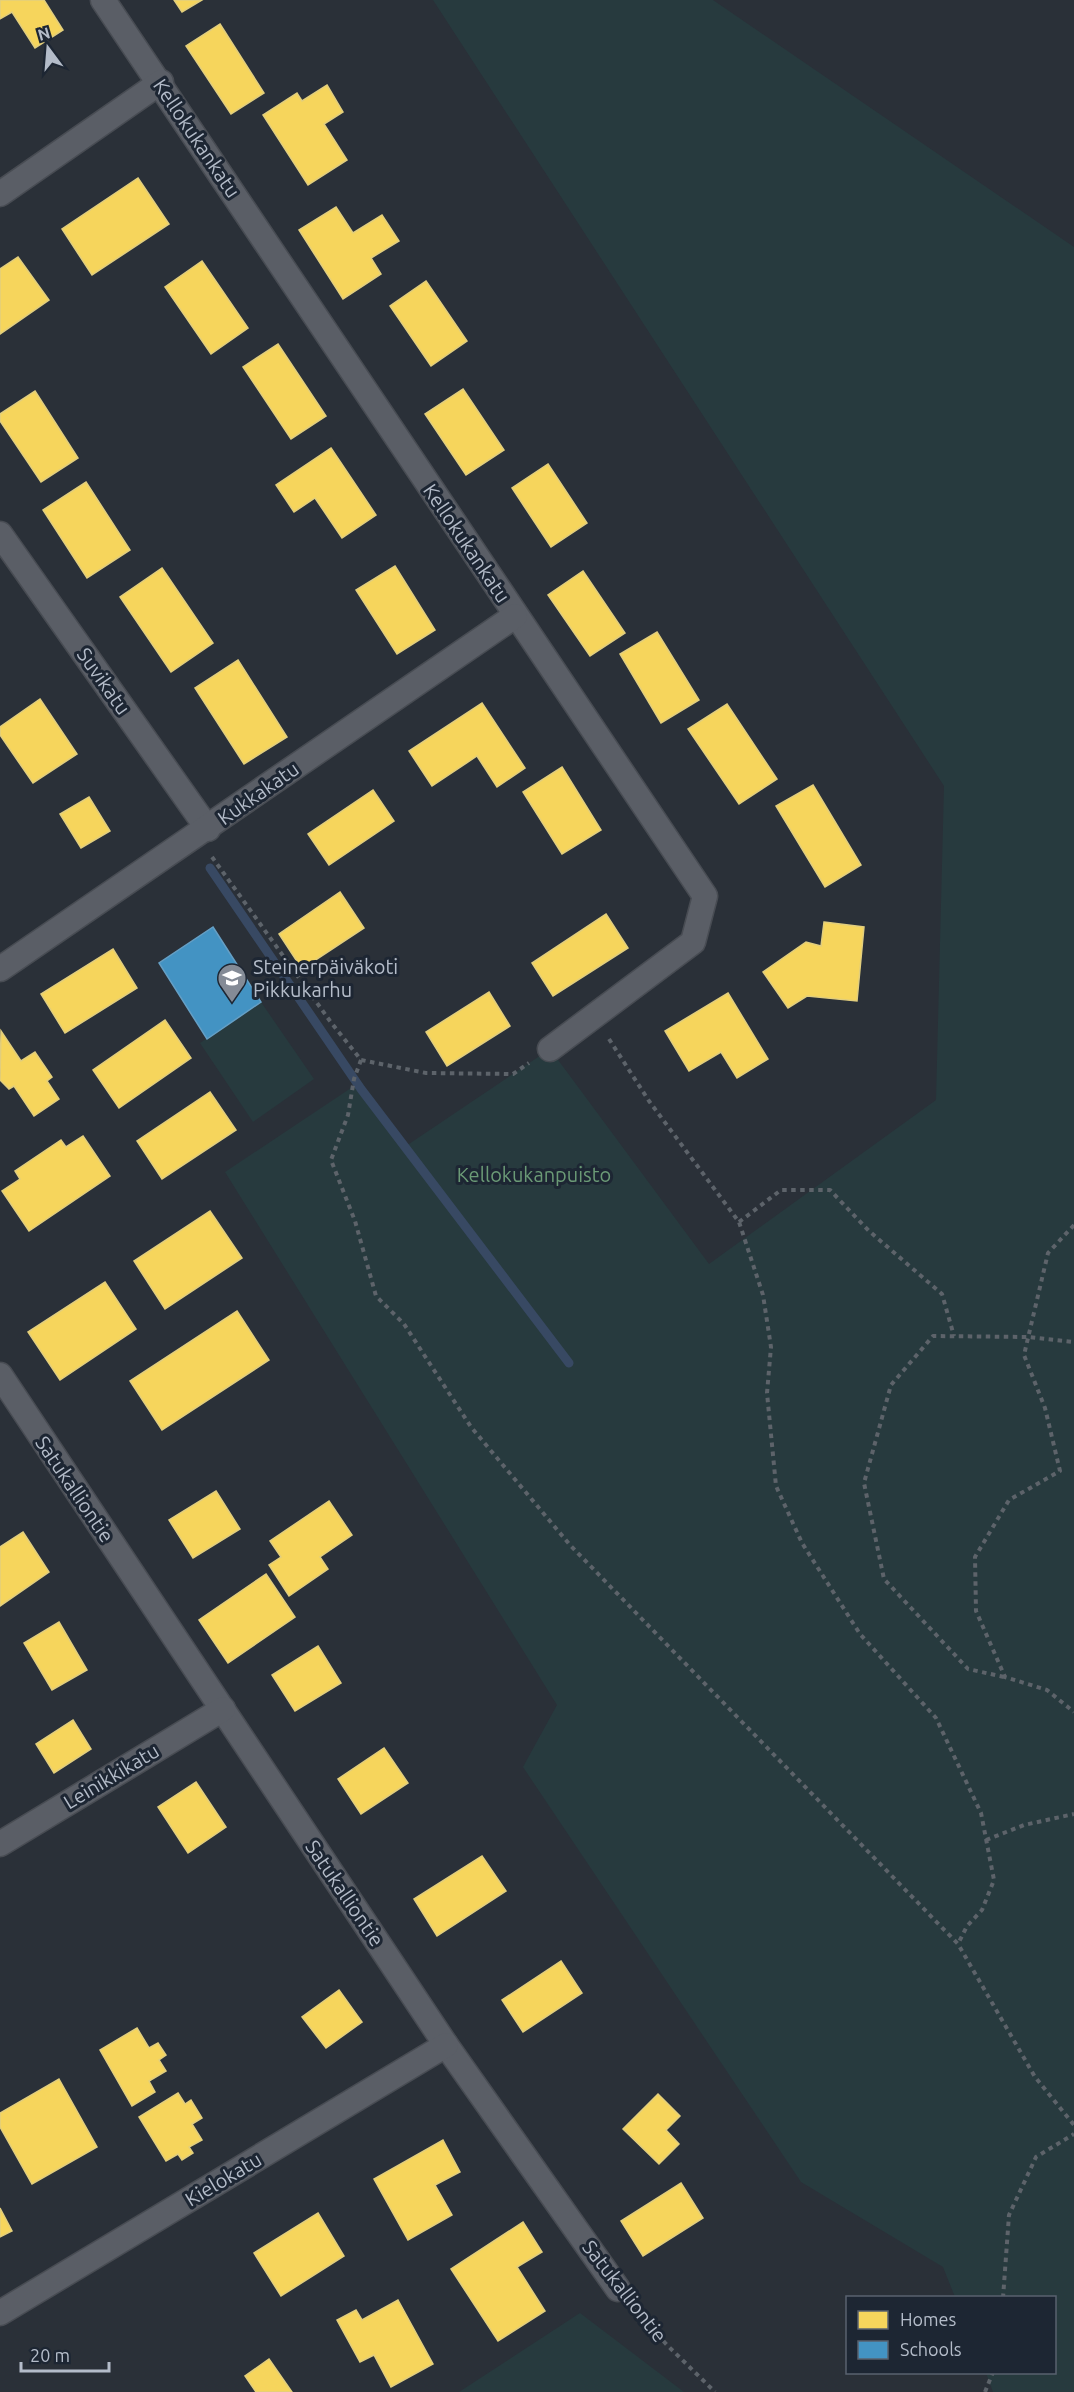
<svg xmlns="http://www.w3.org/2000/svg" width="1074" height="2392" font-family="Ubuntu,sans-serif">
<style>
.green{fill:#273a3e}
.homes{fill:#f6d55c;stroke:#e2ce7d;stroke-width:1.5}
.schools{fill:#4393c3;stroke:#659fc5;stroke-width:1.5}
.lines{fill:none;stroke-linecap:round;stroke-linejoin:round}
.stream{stroke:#384963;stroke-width:9}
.street-casing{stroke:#484c53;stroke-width:27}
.path{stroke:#5d636a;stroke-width:4;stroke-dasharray:4.5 4.5;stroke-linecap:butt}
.street{stroke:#5a5e66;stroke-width:24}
.labels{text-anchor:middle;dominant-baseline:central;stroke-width:6;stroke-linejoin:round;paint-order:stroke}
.street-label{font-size:20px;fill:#b4bcc9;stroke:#1d2633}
.poi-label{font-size:20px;fill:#b4bcc9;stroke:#1d2633;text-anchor:start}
.park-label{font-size:20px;fill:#6b9a76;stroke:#1d2633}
</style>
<rect width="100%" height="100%" fill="#2a3038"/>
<g class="green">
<polygon points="433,0 713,0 1074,247 1074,2392 993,2392 986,2373 1054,2372 1054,2298 955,2297 943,2267 801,2182 523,1767 557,1705 225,1172 357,1084 406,1146 550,1049 709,1264 936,1100 944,786"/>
<polygon points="261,1002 314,1079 253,1122 200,1043"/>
<polygon points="580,2313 684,2392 459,2392"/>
</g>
<g class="homes">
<polygon points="0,0 44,0 63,30 35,48 12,12 0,19"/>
<polygon points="174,0 202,0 182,12"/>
<polygon points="220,24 264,93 231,114 186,46"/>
<polygon points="327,85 343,112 324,124 347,160 308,185 263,115 297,93 302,101"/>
<polygon points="138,178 169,224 92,275 62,229"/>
<polygon points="336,207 353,233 382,215 399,241 371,258 381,274 343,299 299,230"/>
<polygon points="18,257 49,300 0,334 0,269"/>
<polygon points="202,261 248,328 211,354 165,287"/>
<polygon points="426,281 467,341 431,366 390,306"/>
<polygon points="278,344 326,416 291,439 243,367"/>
<polygon points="463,389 504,450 466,475 425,414"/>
<polygon points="35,391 78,458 41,482 0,421 0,414"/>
<polygon points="331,448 376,515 342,538 315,498 294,512 276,485"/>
<polygon points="548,464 587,523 551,547 512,488"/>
<polygon points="86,482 130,550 87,578 43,510"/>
<polygon points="395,566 435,630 397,654 356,590"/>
<polygon points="162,568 213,643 171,672 120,597"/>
<polygon points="583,571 625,633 590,656 548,595"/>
<polygon points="657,632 699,700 661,723 620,654"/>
<polygon points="238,660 287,737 244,764 195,688"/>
<polygon points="40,699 77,754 33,783 0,735 0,727"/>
<polygon points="482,703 525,768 497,787 477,756 432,786 409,751"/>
<polygon points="727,704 777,779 739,804 688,729"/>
<polygon points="562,767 601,830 562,854 523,792"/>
<polygon points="813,785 861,865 825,887 776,806"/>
<polygon points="373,790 394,821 329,865 308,834"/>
<polygon points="89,797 110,831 81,848 60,814"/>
<polygon points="340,892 364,928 302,969 279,934"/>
<polygon points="606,914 628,948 553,996 532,963"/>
<polygon points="824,922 864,927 857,1001 807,996 788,1008 763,972 806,942 821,946"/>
<polygon points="113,949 137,988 65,1033 41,994"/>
<polygon points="489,992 510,1026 447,1066 426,1032"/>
<polygon points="728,993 768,1059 737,1078 721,1052 689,1071 665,1031"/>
<polygon points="165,1020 191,1058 119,1108 93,1070"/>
<polygon points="1,1031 21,1061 35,1052 52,1077 47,1081 59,1099 34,1116 14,1086 9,1089 0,1080"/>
<polygon points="210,1092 236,1130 162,1179 137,1141"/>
<polygon points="83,1136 110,1176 29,1231 2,1191 20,1179 15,1171 61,1140 66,1147"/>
<polygon points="210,1211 242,1258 165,1309 134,1261"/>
<polygon points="105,1282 136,1329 60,1380 28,1332"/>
<polygon points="237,1311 269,1360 162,1430 130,1381"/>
<polygon points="216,1491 240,1529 193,1558 169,1520"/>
<polygon points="329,1501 352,1535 320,1557 328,1569 289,1596 269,1565 281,1557 270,1541"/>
<polygon points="23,1532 49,1572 0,1606 0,1547"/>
<polygon points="266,1574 295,1617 228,1663 199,1620"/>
<polygon points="59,1622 87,1670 52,1690 24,1643"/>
<polygon points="318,1646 341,1683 295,1711 272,1675"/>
<polygon points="73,1720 91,1749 54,1773 36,1744"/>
<polygon points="384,1748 408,1783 361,1814 338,1779"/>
<polygon points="196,1782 226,1827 188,1853 158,1807"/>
<polygon points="482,1856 506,1891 437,1936 414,1899"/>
<polygon points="561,1961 582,1993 523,2032 502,2000"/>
<polygon points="339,1990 362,2022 326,2048 302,2017"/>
<polygon points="137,2028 149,2048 158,2043 166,2055 159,2060 166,2071 149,2081 155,2092 132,2106 100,2050"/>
<polygon points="59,2079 97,2147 32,2184 0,2127 0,2113"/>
<polygon points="178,2093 185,2104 191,2100 202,2118 192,2124 202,2140 189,2147 193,2153 182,2160 178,2154 166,2161 139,2117"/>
<polygon points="658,2094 680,2116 666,2130 679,2144 659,2164 623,2129"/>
<polygon points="443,2140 460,2172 435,2185 452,2215 408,2240 374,2179"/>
<polygon points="681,2183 703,2218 643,2256 621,2221"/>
<polygon points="0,2208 12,2231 0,2237"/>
<polygon points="318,2213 344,2256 281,2296 254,2253"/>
<polygon points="523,2222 542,2252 517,2267 545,2311 498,2341 451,2269"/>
<polygon points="398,2300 433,2364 391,2387 374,2355 360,2362 337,2320 356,2310 362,2320"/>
<polygon points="269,2359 292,2392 256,2392 245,2376"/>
</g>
<polygon class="schools" points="213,927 261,1002 207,1039 159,963"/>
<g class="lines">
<polyline class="stream" points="210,868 361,1089 569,1363"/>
<g class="street-casing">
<g id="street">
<polyline points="103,0 705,896 693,942 550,1049"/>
<polyline points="0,194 161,82"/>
<polyline points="0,534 208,829"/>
<polyline points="0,969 515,616"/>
<polyline points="0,1375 446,2045 618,2289"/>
<polyline points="0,1844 223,1709"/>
<polyline points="0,2313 446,2045"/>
</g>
</g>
<g class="path">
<polyline points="212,857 330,1021 361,1060 426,1073 513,1074 529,1063"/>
<polyline points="609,1039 649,1101 739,1222 763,1295 771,1347 767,1393 776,1486 802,1543 860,1634 936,1718 981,1813 994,1880 982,1910 967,1926 958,1944"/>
<polyline points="361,1060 354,1079 348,1115 331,1160 355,1221 376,1296 404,1324 471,1427 570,1545 958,1944 1035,2077 1074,2125"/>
<polyline points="739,1222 781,1190 830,1190 869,1231 942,1294 954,1336"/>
<polyline points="1074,1225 1048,1253 1024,1355 1045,1408 1060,1471 1009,1500 975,1557 976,1611 1005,1677 1047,1690 1074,1712"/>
<polyline points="1004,1677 968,1669 884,1579 864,1483 891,1385 933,1336 1028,1337 1074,1342"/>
<polyline points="986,1840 1024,1825 1074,1814"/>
<polyline points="1003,2298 1009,2215 1036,2157 1074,2134"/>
<polyline points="634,2307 666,2344 715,2392"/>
<polyline points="985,2392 993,2372"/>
</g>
<use href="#street" class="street"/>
</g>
<defs>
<g id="school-pin" transform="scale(1.5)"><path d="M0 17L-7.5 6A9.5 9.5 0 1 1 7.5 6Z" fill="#848b96" stroke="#1d2633"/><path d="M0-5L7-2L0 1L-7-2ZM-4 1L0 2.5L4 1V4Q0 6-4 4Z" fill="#fff"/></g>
</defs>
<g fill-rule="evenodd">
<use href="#school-pin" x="232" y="978"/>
</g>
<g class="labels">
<g class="street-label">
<text transform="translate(197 138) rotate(56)">Kellokukankatu</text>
<text transform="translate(467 543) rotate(56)">Kellokukankatu</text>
<text transform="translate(104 681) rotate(55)">Suvikatu</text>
<text transform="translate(258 793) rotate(-35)">Kukkakatu</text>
<text transform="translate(75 1489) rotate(56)">Satukalliontie</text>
<text transform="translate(111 1776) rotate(-31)">Leinikkikatu</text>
<text transform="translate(345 1893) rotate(56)">Satukalliontie</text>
<text transform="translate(223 2179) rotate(-31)">Kielokatu</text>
<text transform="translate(625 2291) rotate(52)">Satukalliontie</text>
</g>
<g class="poi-label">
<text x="253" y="966">Steinerpäiväkoti<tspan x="253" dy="23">Pikkukarhu</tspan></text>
</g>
<g class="park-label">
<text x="534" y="1174">Kellokukanpuisto</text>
</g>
</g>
<rect x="846" y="2296" width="210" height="78" fill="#1d2633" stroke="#59626f" stroke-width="1.5"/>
<rect x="858" y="2311" width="30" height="18" fill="#f6d55c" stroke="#59626f" stroke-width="1.5"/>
<text x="900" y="2326" font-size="18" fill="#b4bcc9">Homes</text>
<rect x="858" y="2341" width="30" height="18" fill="#4393c3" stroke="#59626f" stroke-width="1.5"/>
<text x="900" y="2356" font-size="18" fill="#b4bcc9">Schools</text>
<g transform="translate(48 48) rotate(344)" stroke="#1d2633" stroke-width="4.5" paint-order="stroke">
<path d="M0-4.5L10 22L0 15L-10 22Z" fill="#b4bcc9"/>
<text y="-9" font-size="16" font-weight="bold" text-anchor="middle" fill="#b4bcc9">N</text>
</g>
<path d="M21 2362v9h88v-9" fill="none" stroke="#b4bcc9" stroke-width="3"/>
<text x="30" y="2362" font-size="18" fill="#b4bcc9" stroke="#1d2633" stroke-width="4.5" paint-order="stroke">20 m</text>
</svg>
